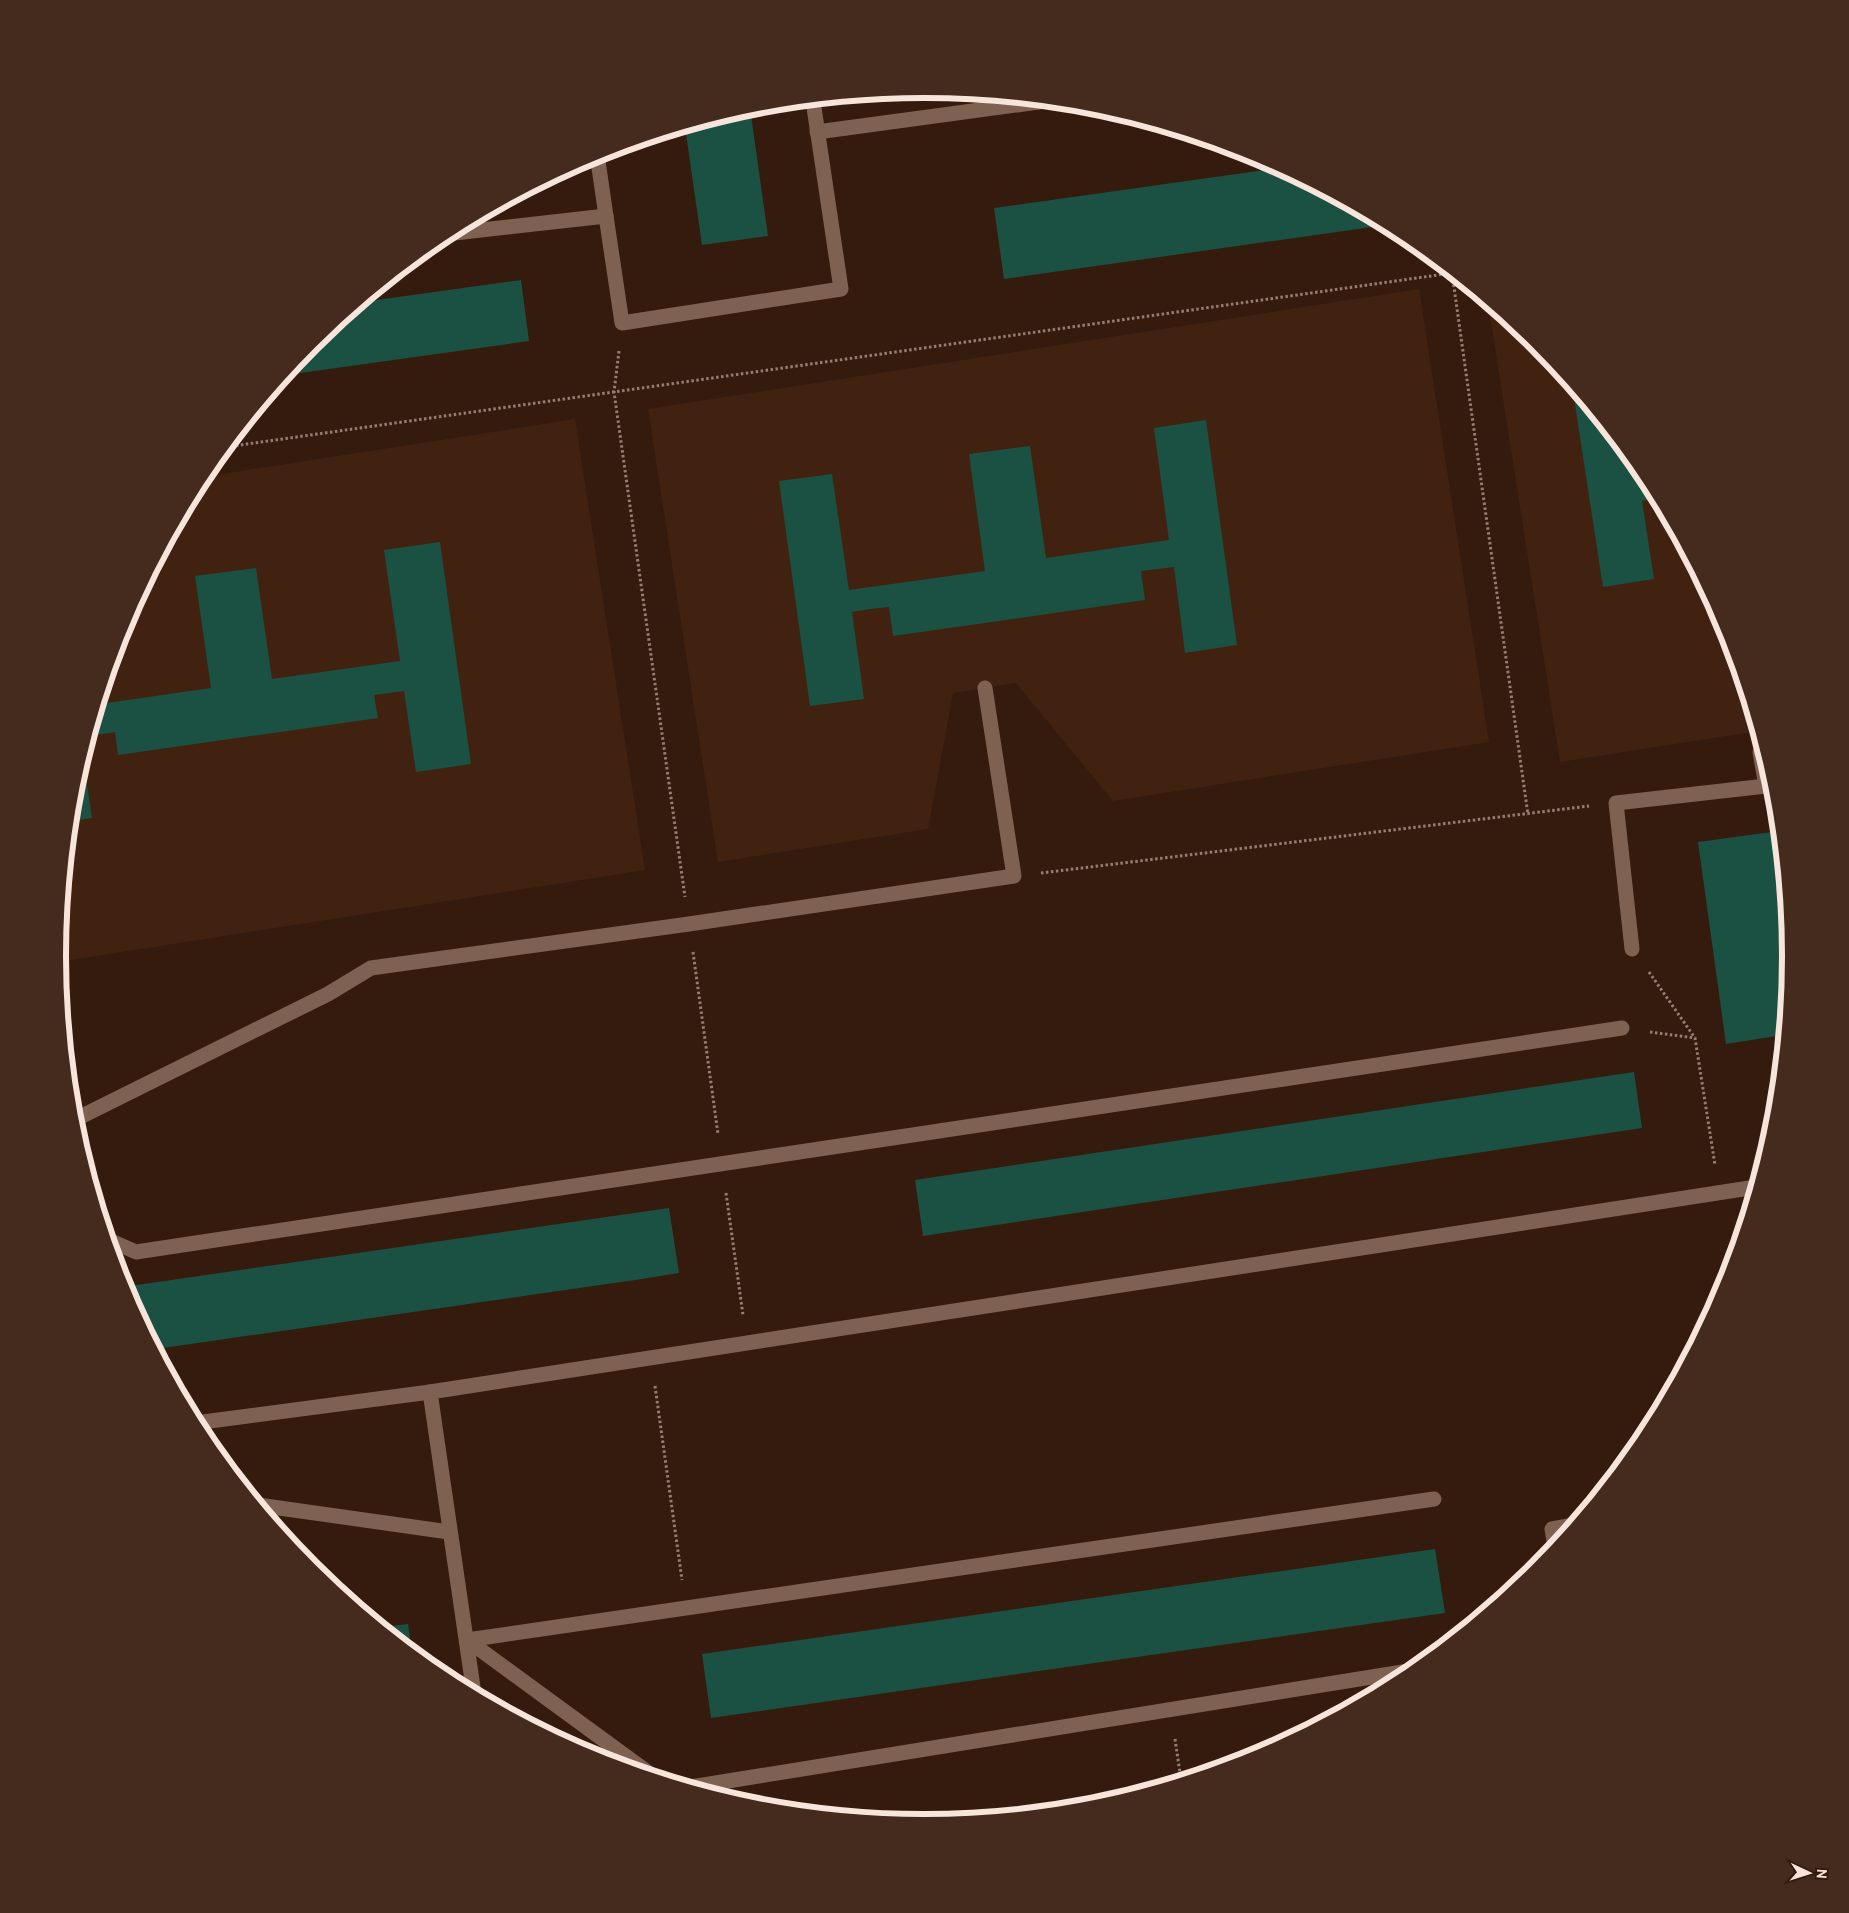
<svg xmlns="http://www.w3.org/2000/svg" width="1849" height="1913" font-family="Overpass,sans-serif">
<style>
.built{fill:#412210}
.building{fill:#1b5143}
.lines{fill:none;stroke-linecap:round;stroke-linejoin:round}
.path{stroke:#947e73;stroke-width:3;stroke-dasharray:2.5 2.5;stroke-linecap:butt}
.service{stroke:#7f6151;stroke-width:15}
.rim{fill:none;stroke:#f7e5dc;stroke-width:6}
</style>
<rect width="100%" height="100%" fill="#351b0d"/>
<g class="built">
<polygon points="1419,289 1489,742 1113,801 1016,683 953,693 928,829 718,862 648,409"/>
<polygon points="1488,303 1538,344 1646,475 1726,625 1758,731 1560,762"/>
<polygon points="575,419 645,870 58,962 74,787 124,624 203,477"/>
</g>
<g class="building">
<polygon points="750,108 768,236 702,245 685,127"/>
<polygon points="1280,168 1386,225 1004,279 994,208"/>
<polygon points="521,280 529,341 286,375 312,343 362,302"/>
<polygon points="1572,385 1636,464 1639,481 1648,480 1658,498 1642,501 1654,579 1603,587"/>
<polygon points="1206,420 1237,645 1185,653 1174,567 1141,571 1145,600 893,636 889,607 870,609 852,612 864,699 810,706 779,481 832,474 849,590 985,571 969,454 1030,446 1046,558 1169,540 1154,428"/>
<polygon points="440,542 471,764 416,772 404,691 374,695 378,718 118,755 115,732 90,736 100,704 211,688 195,576 256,568 272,679 400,661 384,550"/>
<polygon points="83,758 92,818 71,821 74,787"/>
<polygon points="1779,831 1791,957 1784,1035 1726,1044 1698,842"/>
<polygon points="1634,1072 1642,1128 923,1236 915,1180"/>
<polygon points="669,1208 679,1273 635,1280 156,1349 123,1287"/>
<polygon points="1435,1549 1445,1613 711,1718 702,1654"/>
<polygon points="408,1624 412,1652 382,1627"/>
</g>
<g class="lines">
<g class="path">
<polyline points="619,351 614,392 685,897"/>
<polyline points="226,447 1452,273 1528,815"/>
<polyline points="1041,873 1589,806"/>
<polyline points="693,952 718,1134"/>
<polyline points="1649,972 1695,1038 1715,1165"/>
<polyline points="1650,1032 1695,1038"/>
<polyline points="726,1193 743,1315"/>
<polyline points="655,1386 682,1580"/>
<polyline points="1175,1739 1181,1780"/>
</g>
<g class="service">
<polyline points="817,132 1046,101"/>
<polyline points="597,154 606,216"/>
<polyline points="446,234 606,216 622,323 841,289 813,101"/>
<polyline points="1632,949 1616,803 1766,786 1760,752 1764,751"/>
<polyline points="74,1120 328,994 371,968 689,924 1014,876 985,688"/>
<polyline points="109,1240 136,1252 1622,1028"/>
<polyline points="430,1392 1756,1187"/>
<polyline points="195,1423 430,1392 474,1694"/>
<polyline points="258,1505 449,1532"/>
<polyline points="1555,1548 1552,1529 1574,1525"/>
<polyline points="653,1776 467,1640 1434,1499"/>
<polyline points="691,1787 1415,1670"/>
</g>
</g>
<path d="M0 0H1849V1913H0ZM66 956a858 858 0 1 1 1716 0a858 858 0 1 1-1716 0Z" fill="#452b1e" fill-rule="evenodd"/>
<path class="rim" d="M66 956a858 858 0 1 1 1716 0a858 858 0 1 1-1716 0Z"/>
<g transform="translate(1809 1873) rotate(94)" stroke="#351b0d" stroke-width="4" paint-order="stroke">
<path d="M0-4L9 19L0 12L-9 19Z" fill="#f7e5dc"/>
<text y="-8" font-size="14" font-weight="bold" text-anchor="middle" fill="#f7e5dc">N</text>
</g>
</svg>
